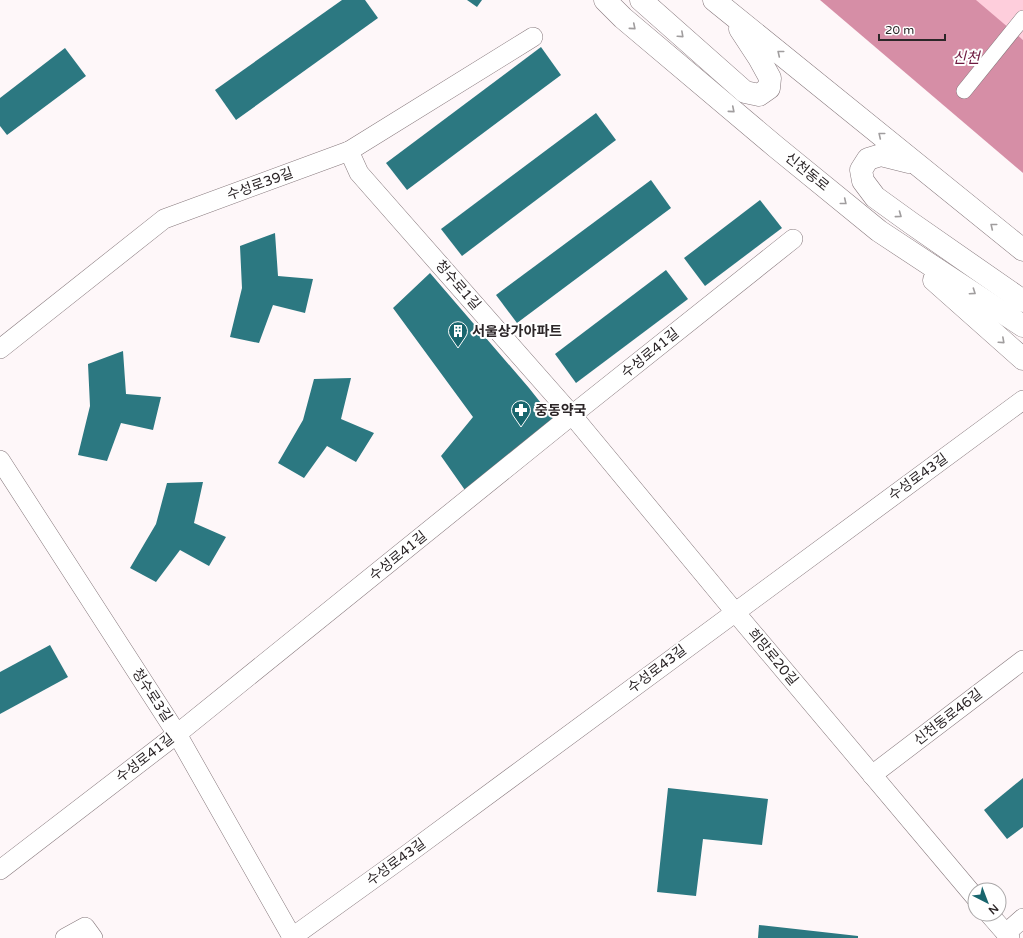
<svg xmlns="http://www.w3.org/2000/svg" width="1023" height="938" font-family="'Varela Round','Noto Sans KR',sans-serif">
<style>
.green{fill:#fecedc}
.water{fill:#d68ea6}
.building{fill:#2c7881}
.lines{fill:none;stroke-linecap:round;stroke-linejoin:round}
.pedestrian-casing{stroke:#86787c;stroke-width:16}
.minor-casing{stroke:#86787c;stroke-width:20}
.secondary-casing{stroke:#86787c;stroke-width:23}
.pedestrian{stroke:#fff;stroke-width:15}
.minor{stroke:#fff;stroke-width:19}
.secondary{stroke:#fff;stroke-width:22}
.oneway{stroke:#a09d9e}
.labels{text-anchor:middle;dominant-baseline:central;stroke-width:4;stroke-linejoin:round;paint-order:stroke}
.street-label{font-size:14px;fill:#2c2628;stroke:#fff}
.poi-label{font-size:14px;font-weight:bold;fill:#2c2628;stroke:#fff;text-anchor:start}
.water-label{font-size:15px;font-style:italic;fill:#6e193f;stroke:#fff}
</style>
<rect width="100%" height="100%" fill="#fef7f9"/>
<polygon class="green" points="971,0 1023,0 1023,40 1003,26"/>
<polygon class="water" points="820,0 976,0 1023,40 1023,173"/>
<g class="building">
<polygon points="342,0 365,0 378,18 236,120 215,90"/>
<polygon points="467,0 482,0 477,7"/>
<polygon points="541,47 561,75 407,190 386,163"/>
<polygon points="65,48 86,76 7,135 0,126 0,98"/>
<polygon points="596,113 616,140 462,256 441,229"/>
<polygon points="651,180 671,208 517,323 496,295"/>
<polygon points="760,200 782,228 705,286 684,258"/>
<polygon points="275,233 278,276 313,279 305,313 273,305 259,343 230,337 242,288 240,246"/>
<polygon points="666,270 688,299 576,383 555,354"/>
<polygon points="430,273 529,388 556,422 467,493 441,456 473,417 393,308"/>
<polygon points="123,351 126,394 161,397 153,430 121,423 107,461 78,455 90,406 88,364"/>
<polygon points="351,378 341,419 374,433 356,462 327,446 304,478 278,463 303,420 314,379"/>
<polygon points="203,482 194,523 226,537 209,566 180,550 156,582 130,568 156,524 167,483"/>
<polygon points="50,645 68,677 0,714 0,672"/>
<polygon points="1023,778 1023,827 1007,839 984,810"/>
<polygon points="668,788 768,799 762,845 703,839 696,896 657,892"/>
<polygon points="759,925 858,936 858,938 758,938"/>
</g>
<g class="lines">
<g class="pedestrian-casing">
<polyline id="pedestrian" points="964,91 1023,18"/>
</g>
<g class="minor-casing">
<g id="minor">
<polyline points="349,151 359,173 572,415 735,612 975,897"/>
<polyline points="0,349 164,219 349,151 533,37"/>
<polyline points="0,460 177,734 292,937"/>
<polyline points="872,775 1023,660"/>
<polyline points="0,870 177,734 572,415 793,239"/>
<polyline points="989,914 1010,938"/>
<polyline points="1006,933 1023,918"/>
<polyline points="65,938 85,927 93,938"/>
<polyline points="291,938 405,856 1023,400"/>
</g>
</g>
<g class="secondary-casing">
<g id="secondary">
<polyline points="605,0 623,18 776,147 879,231 1023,326"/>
<polyline points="641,0 745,92 759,95 769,88 770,78 759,58 740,29"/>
<polyline points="714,0 1023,250"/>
<polyline points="909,162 881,155 868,159 861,170 863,181 875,197 911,223 1023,301"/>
<polyline points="934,280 1023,359"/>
</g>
</g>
<use href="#pedestrian" class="pedestrian"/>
<use href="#minor" class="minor"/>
<use href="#secondary" class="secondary"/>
</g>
<defs><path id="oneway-chevron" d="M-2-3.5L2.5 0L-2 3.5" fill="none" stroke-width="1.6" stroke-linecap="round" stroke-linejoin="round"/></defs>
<g class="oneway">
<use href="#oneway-chevron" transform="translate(633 27) rotate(40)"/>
<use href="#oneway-chevron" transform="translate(681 35) rotate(42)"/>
<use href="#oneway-chevron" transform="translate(780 53) rotate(-141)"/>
<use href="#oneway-chevron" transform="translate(732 110) rotate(40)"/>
<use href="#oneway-chevron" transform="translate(881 135) rotate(-141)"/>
<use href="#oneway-chevron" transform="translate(844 202) rotate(39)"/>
<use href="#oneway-chevron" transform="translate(899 215) rotate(36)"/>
<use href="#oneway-chevron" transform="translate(993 226) rotate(-141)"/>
<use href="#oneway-chevron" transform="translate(973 292) rotate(34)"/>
<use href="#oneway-chevron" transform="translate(1002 341) rotate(42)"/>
</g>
<defs>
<g id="building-pin" transform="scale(1)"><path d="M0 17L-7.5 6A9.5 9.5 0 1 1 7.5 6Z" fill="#18656d" stroke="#fff"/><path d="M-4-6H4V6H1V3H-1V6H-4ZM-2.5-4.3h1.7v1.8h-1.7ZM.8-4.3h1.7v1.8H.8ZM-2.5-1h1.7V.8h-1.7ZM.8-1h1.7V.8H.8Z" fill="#fff"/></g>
<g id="pharmacy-pin" transform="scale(1)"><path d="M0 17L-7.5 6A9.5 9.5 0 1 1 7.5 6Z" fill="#18656d" stroke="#fff"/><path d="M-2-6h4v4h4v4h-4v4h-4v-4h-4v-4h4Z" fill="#fff"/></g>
</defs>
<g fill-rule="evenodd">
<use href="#building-pin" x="458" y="331"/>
<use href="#pharmacy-pin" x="521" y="410"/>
</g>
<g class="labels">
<g class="street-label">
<text transform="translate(807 172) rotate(39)">신천동로</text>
<text transform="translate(260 184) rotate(-20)">수성로39길</text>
<text transform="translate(458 285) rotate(49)">청수로1길</text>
<text transform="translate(650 353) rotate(-39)">수성로41길</text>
<text transform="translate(918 477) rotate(-36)">수성로43길</text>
<text transform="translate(398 556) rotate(-39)">수성로41길</text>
<text transform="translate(773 657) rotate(50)">희망로20길</text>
<text transform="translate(657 669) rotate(-37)">수성로43길</text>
<text transform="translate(152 695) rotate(57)">청수로3길</text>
<text transform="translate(948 717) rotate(-38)">신천동로46길</text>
<text transform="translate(145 758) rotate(-38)">수성로41길</text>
<text transform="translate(396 862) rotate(-36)">수성로43길</text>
</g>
<g class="poi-label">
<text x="472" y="331">서울상가아파트</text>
<text x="535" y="410">중동약국</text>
</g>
<g class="water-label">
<text x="966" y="58">신천</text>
</g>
</g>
<g transform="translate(987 902) rotate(138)"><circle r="19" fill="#ffffff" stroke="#aba8a9"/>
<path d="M0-3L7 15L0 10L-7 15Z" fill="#18656d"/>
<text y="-6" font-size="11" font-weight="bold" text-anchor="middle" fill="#2c2628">N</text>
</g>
<path d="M879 34v6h66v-6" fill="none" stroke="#2c2628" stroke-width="2"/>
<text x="885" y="34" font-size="12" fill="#2c2628" stroke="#ffffff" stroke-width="3" paint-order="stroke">20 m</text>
</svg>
